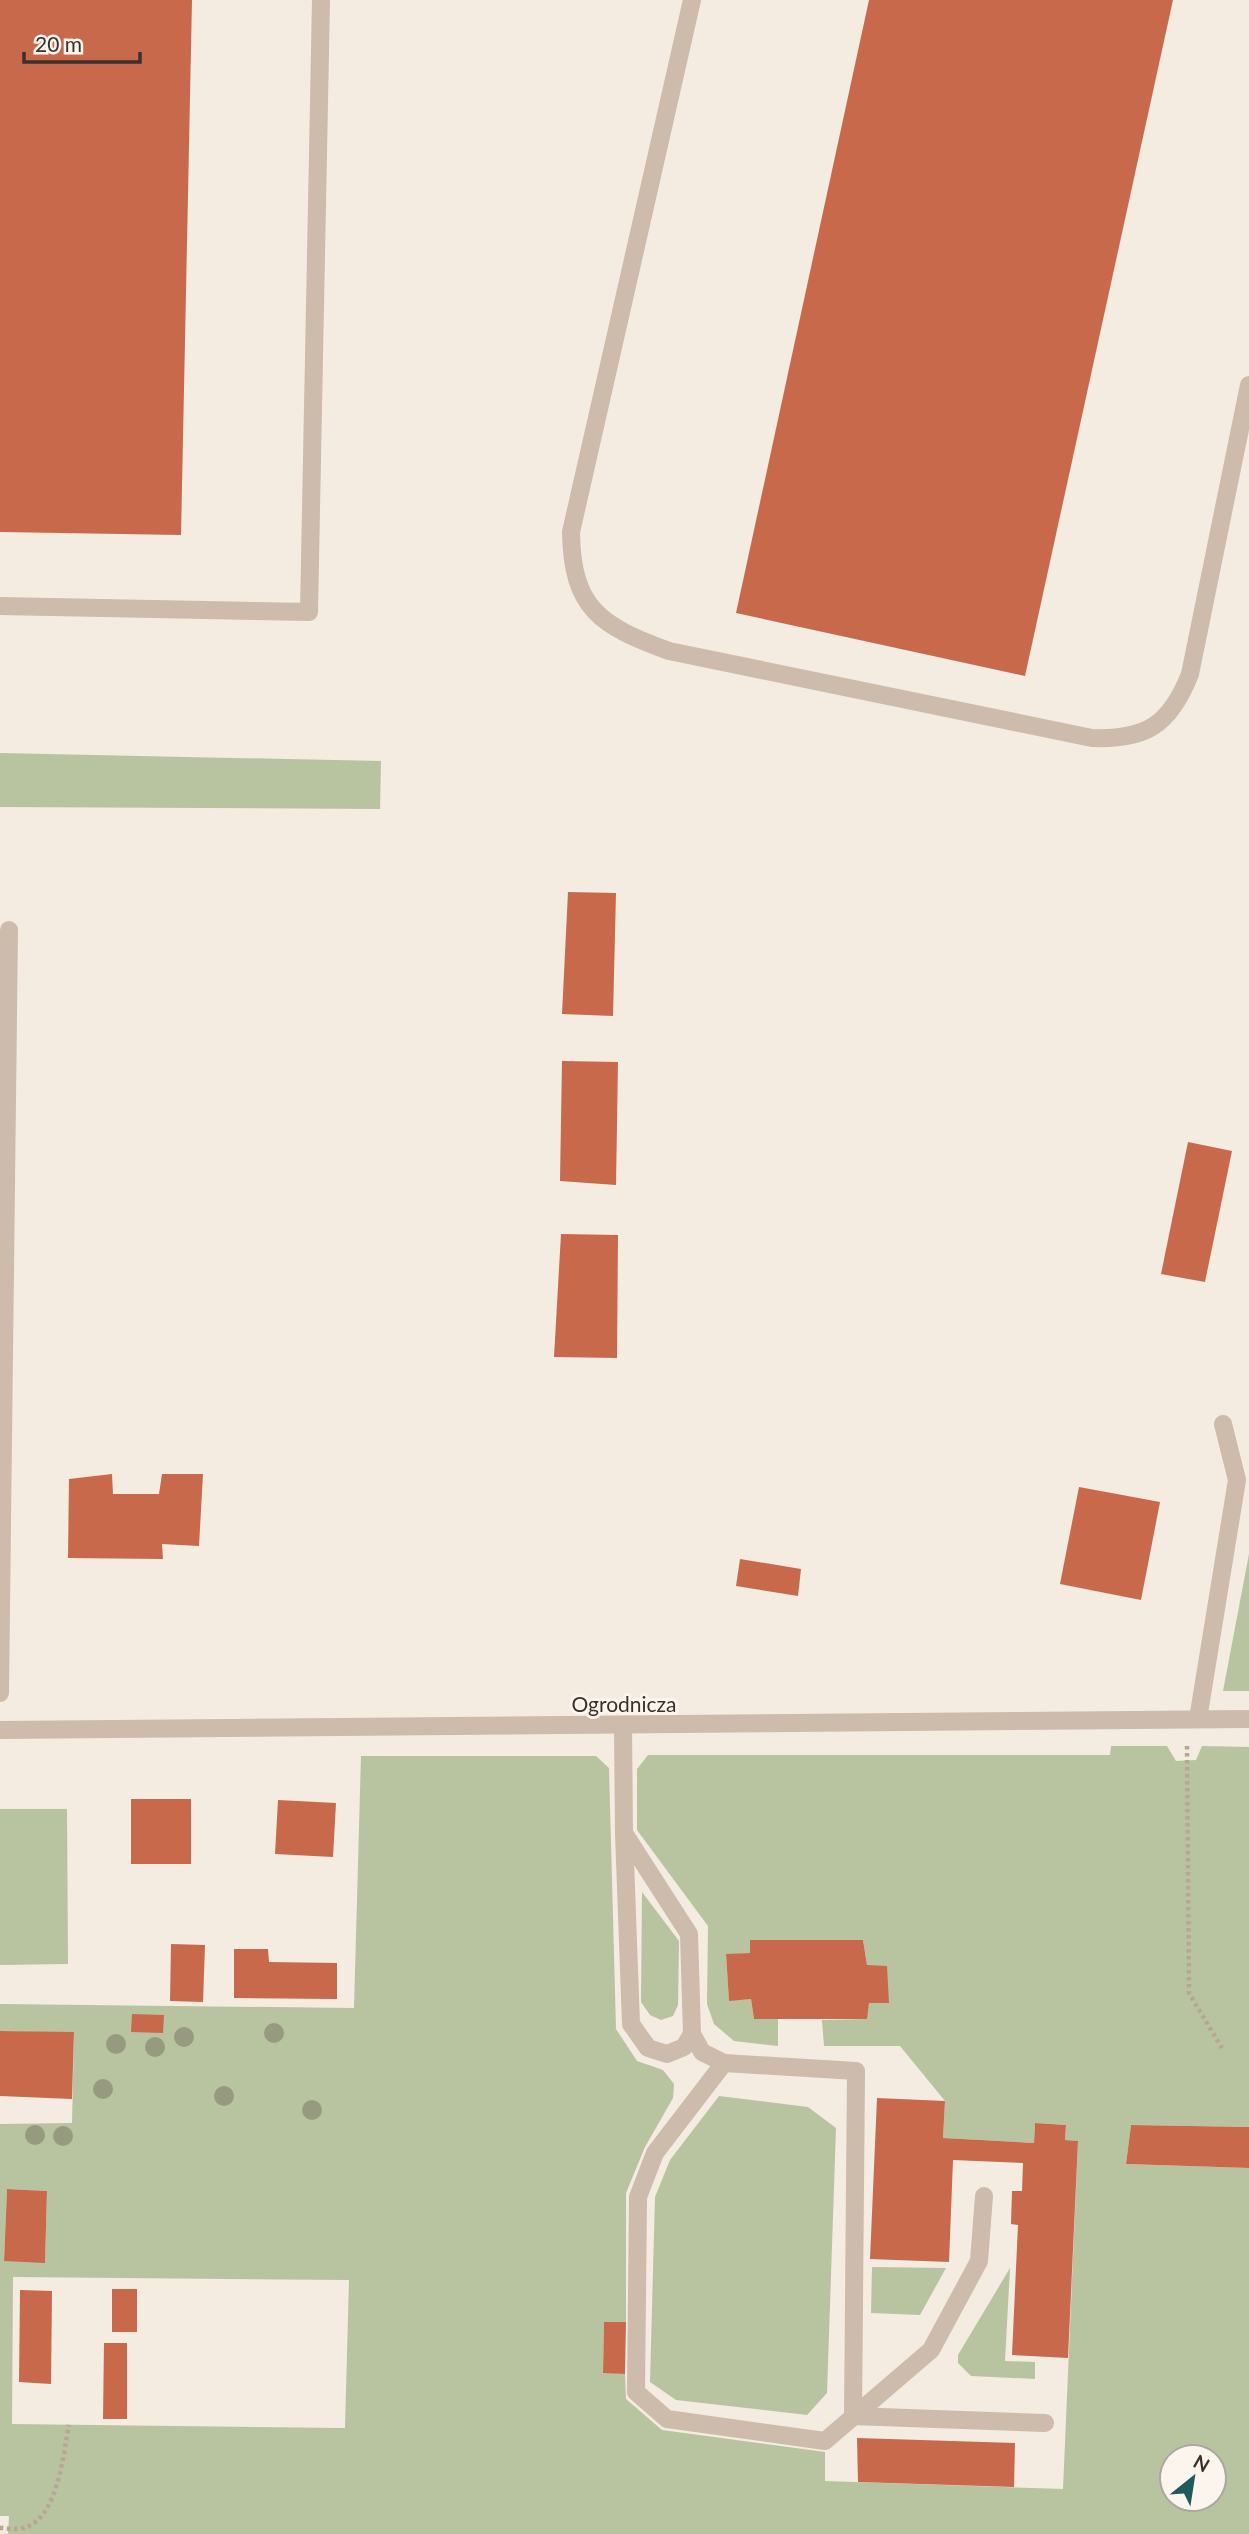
<svg xmlns="http://www.w3.org/2000/svg" width="1249" height="2534" font-family="Lato,sans-serif">
<style>
.green{fill:#b8c4a0;fill-rule:evenodd}
.building{fill:#c8694b}
.lines{fill:none;stroke-linecap:round;stroke-linejoin:round}
.path{stroke:#b9a596;stroke-width:4.5;stroke-dasharray:3.5 3.5;stroke-linecap:butt}
.lane{stroke:#cdbbac;stroke-width:18}
.street{stroke:#cdbbac;stroke-width:18}
.tree{fill:#969b7f}
.labels{text-anchor:middle;dominant-baseline:central;stroke-width:6;stroke-linejoin:round;paint-order:stroke}
.street-label{font-size:21px;fill:#3b302b;stroke:#fbf5ee}
</style>
<rect width="100%" height="100%" fill="#f4ebe1"/>
<g class="green">
<polygon points="0,753 381,761 380,809 0,807"/>
<polygon points="1249,1554 1249,1691 1223,1691"/>
<path d="M1111 1746H1167L1176 1761 1196 1760 1202 1746 1249 1747V2127L1131 2125 1126 2164 1249 2168V2534H8L9 2516H0V2124L72 2123 74 2033 0 2031V2004L354 2008 361 1756H596L609 1768 616 2029 637 2061 663 2070 674 2084 673 2098 645 2147 626 2193V2322H604L603 2372 625 2374 626 2399 662 2430 825 2452V2481L1063 2489 1078 2141 1065 2140 1066 2125 1035 2123 1034 2143 943 2138 945 2101 900 2046H824L822 2020 866 2019 869 2003H889L867 1965 863 1940H751L750 1953 726 1955 729 2000 751 1999 754 2019H778V2046L734 2041 714 2024 707 2004 708 1926 637 1830V1769L648 1755H1110ZM7 2189 47 2191 45 2262 4 2260ZM13 2277 349 2280 345 2428 12 2424ZM1172 2457H1214V2499H1172Z"/>
<polygon points="0,1809 67,1809 68,1964 0,1965"/>
<polygon points="642,1892 679,1941 678,2005 673,2016 661,2020 650,2015 641,2002"/>
<polygon points="719,2096 808,2107 836,2128 827,2393 807,2415 676,2400 650,2382 655,2197 670,2160"/>
<polygon points="872,2267 946,2268 920,2315 871,2313"/>
<polygon points="1010,2268 1005,2361 1035,2362 1035,2379 971,2376 958,2363 958,2355"/>
</g>
<g class="building">
<polygon points="0,0 192,0 181,535 0,532"/>
<polygon points="869,0 1173,0 1025,676 736,613"/>
<polygon points="568,892 616,893 613,1016 562,1014"/>
<polygon points="562,1061 618,1062 616,1185 560,1181"/>
<polygon points="1188,1142 1232,1151 1205,1282 1161,1274"/>
<polygon points="561,1234 618,1235 617,1358 554,1357"/>
<polygon points="112,1474 113,1494 159,1494 162,1474 203,1474 199,1546 162,1544 163,1559 68,1558 69,1479"/>
<polygon points="1079,1487 1160,1502 1141,1600 1060,1584"/>
<polygon points="740,1559 801,1569 798,1596 736,1586"/>
<rect x="131" y="1799" width="60" height="65"/>
<polygon points="278,1800 336,1803 333,1857 275,1854"/>
<polygon points="750,1940 863,1940 867,1965 887,1966 889,2003 869,2003 867,2019 754,2019 751,1999 729,2001 726,1954 750,1953"/>
<polygon points="171,1944 205,1945 203,2002 170,2001"/>
<polygon points="234,1949 268,1949 269,1962 337,1963 337,1999 234,1998"/>
<polygon points="132,2014 164,2015 163,2033 131,2032"/>
<polygon points="0,2031 74,2032 72,2099 0,2096"/>
<polygon points="877,2098 945,2101 943,2138 1034,2143 1035,2123 1066,2125 1065,2140 1078,2141 1068,2358 1012,2355 1018,2225 1011,2224 1012,2191 1022,2191 1023,2163 953,2160 949,2262 870,2259"/>
<polygon points="1131,2125 1249,2127 1249,2168 1126,2164"/>
<polygon points="7,2189 47,2191 45,2263 4,2261"/>
<rect x="112" y="2289" width="25" height="43"/>
<polygon points="20,2290 52,2291 51,2384 19,2382"/>
<polygon points="604,2322 626,2322 625,2374 603,2373"/>
<polygon points="104,2343 127,2343 127,2419 103,2419"/>
<polygon points="857,2438 1015,2443 1014,2487 858,2482"/>
</g>
<g class="lines">
<g class="path">
<polyline points="1187,1746 1189,1993 1222,2048"/>
<path d="M0 2528C7 2528 16 2530 23 2528 58 2520 63 2454 69 2425"/>
</g>
<g class="lane">
<path d="M692 0 571 532C572 609 601 626 669 651L1092 738C1146 740 1170 725 1190 674L1249 385"/>
<polyline points="0,606 309,612 321,0"/>
<polyline points="1198,1719 1237,1480 1223,1424"/>
<polyline points="623,1726 624,1833 689,1934 692,2034 702,2052 724,2063 856,2071 853,2416 1045,2423"/>
<polyline points="624,1833 631,2024 648,2048 667,2054 684,2047 692,2034"/>
<polyline points="724,2063 655,2153 638,2197 636,2392 667,2419 825,2441 931,2350 979,2261 984,2196"/>
</g>
<g class="street">
<polyline points="0,1693 9,930"/>
<polyline points="0,1730 1249,1719"/>
</g>
</g>
<g class="tree">
<circle cx="274" cy="2033" r="10"/>
<circle cx="184" cy="2037" r="10"/>
<circle cx="116" cy="2044" r="10"/>
<circle cx="155" cy="2047" r="10"/>
<circle cx="103" cy="2089" r="10"/>
<circle cx="224" cy="2096" r="10"/>
<circle cx="312" cy="2110" r="10"/>
<circle cx="35" cy="2135" r="10"/>
<circle cx="63" cy="2136" r="10"/>
</g>
<g class="labels">
<g class="street-label">
<text x="624" y="1703">Ogrodnicza</text>
</g>
</g>
<g transform="translate(1193 2478) rotate(30)"><circle r="33" fill="#fbf5ee" stroke="#aea6a0" stroke-width="2"/>
<path d="M0-5L12 26L0 18L-12 26Z" fill="#1f5a5e"/>
<text y="-10" font-size="19" font-weight="bold" text-anchor="middle" fill="#3b302b">N</text>
</g>
<path d="M24 52v10h116v-10" fill="none" stroke="#3b302b" stroke-width="3.5"/>
<text x="35" y="52" font-size="21" fill="#3b302b" stroke="#fbf5ee" stroke-width="5" paint-order="stroke">20 m</text>
</svg>
